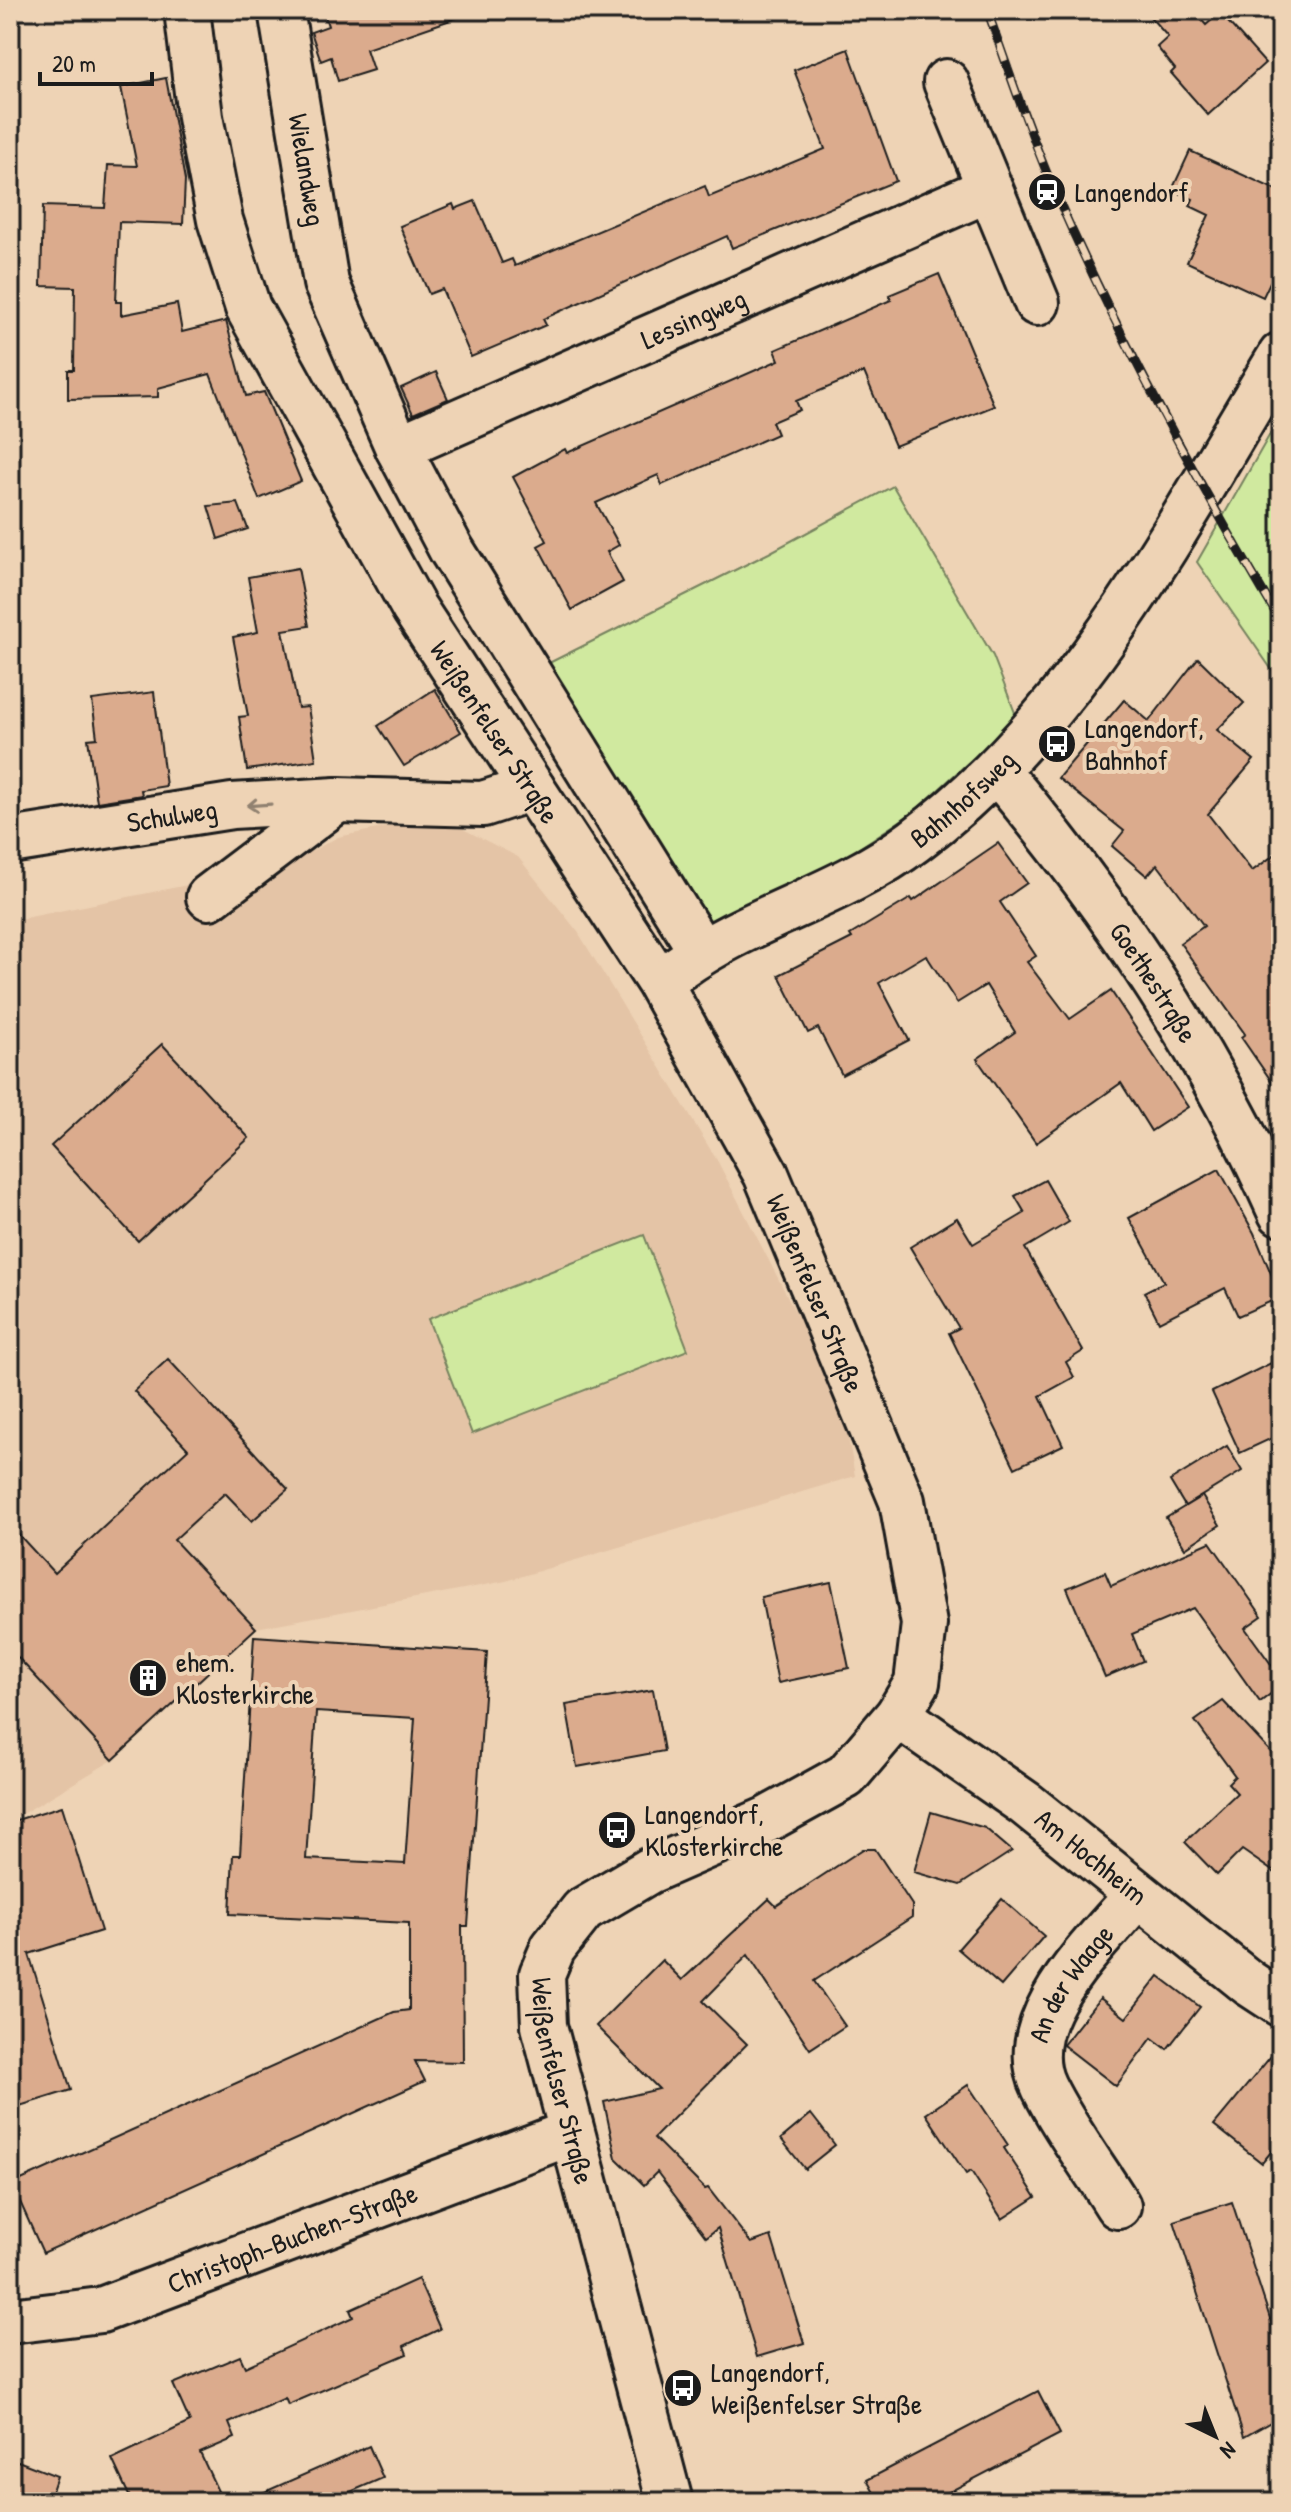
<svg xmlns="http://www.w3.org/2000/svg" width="1291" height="2512" font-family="'Patrick Hand',sans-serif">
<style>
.built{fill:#e4c4a6}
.green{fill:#d0e99f;stroke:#76825e;stroke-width:2}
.building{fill:#dbab8d;stroke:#1c1c1c;stroke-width:2;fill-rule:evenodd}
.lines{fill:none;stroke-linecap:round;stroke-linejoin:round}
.minor-casing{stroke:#1c1c1c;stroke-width:50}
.minor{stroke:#eed3b5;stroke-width:44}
.rail-casing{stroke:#1c1c1c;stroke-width:9}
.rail{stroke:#eed3b5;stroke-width:6;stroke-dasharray:18;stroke-linecap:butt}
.oneway{stroke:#908170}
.labels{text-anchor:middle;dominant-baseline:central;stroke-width:8;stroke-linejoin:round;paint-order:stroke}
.street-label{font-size:28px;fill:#1c1c1c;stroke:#eed3b5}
.poi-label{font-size:28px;fill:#1c1c1c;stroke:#eed3b5;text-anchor:start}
</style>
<rect width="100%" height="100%" fill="#eed3b5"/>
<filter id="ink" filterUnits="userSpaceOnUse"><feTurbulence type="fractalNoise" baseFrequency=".0125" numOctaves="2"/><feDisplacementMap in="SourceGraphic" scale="16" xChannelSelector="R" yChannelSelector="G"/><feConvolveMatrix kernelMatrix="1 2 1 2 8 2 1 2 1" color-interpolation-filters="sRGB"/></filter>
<g filter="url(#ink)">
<polygon class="built" points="412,822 463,829 518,857 578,932 718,1162 842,1402 855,1476 506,1581 256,1628 206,1575 63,1706 113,1760 10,1821 10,921 286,865 338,837"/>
<g class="green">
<polygon points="1281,415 1281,683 1197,562"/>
<polygon points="893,486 993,656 1017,718 915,811 838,862 707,925 547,664 769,553"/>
<polygon points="644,1235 688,1350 472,1434 428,1319"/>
</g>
<g class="building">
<polygon points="323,10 464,10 465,15 366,49 373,70 338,81 331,57 321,61 311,32 328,26"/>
<polygon points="1144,10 1193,10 1206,25 1220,13 1265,63 1208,115 1171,73 1175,69 1157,47 1168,37"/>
<polygon points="848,49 896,181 732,248 727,236 543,319 546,325 471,357 442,289 429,294 400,226 453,204 455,209 475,201 502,263 512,259 515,266 705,186 709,197 825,149 794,70"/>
<polygon points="166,78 185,180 183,224 119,222 116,302 121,302 121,315 177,304 182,332 226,321 246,396 264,392 301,481 259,499 210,374 158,388 158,397 68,399 68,370 74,370 75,287 41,286 43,206 105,208 108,165 137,166 121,87"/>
<polygon points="1190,151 1281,192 1281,287 1270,282 1263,297 1187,262 1209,215 1190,206 1193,199 1172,190"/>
<polygon points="939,274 994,406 895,446 864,372 796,401 800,410 772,422 777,434 662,485 658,475 596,503 619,545 607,552 623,582 572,610 538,546 547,541 513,477 565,449 567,453 779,360 775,350 891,300 889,295"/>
<polygon points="436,372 448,399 413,414 401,388"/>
<polygon points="238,503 248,529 218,539 208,506"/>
<polygon points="298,568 309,626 283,630 298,708 308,707 316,760 247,770 239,717 248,716 233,637 258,632 248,577"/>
<polygon points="1198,658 1244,703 1217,730 1254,760 1208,814 1252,871 1281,850 1281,1095 1241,1037 1245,1034 1180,943 1204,926 1157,864 1147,876 1112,846 1124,831 1058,778 1124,700 1149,721"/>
<polygon points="435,689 461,732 404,766 378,726"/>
<polygon points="154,692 166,786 141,790 142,795 97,802 88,739 97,738 92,700"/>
<polygon points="998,843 1027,883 1000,902 1036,956 1027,962 1070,1019 1111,991 1188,1107 1151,1131 1121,1083 1036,1143 977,1059 1015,1032 986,985 957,1003 926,955 879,983 909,1040 842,1075 818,1028 808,1033 779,975 852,938 850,935 911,898 913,901"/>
<polygon points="162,1044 249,1138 138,1241 51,1146"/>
<polygon points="1219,1169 1254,1233 1281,1297 1238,1316 1225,1288 1159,1322 1144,1292 1164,1282 1129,1218"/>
<polygon points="1045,1180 1069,1222 1025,1248 1083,1351 1066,1362 1074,1377 1040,1396 1063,1445 1015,1468 949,1333 959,1328 910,1247 957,1218 973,1244 1025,1213 1015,1196"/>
<polygon points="168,1359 288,1489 252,1521 225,1493 174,1540 256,1628 113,1760 10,1649 10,1525 54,1573 188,1449 134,1391"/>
<polygon points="1273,1362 1281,1379 1281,1434 1240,1453 1212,1392"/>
<polygon points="1227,1446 1242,1471 1185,1506 1170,1481"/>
<polygon points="1202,1496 1220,1525 1185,1548 1166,1518"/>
<polygon points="1210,1542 1262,1616 1245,1628 1281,1678 1281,1686 1260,1702 1193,1608 1132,1634 1143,1661 1105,1677 1067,1588 1105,1572 1111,1586"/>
<polygon points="831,1582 849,1668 778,1683 761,1597"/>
<path d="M254 1636 487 1652 468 1926H462L463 2062 415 2061 425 2081 43 2253 12 2184 394 2012 409 2010V1923L230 1914 233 1855H240ZM316 1712 415 1718 405 1864 306 1859Z"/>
<polygon points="653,1690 664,1751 577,1767 566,1705"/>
<polygon points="1223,1701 1281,1763 1281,1877 1242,1850 1217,1875 1185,1842 1237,1793 1228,1783 1235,1776 1195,1721"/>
<polygon points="62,1806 101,1931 29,1954 71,2090 10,2109 10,1822"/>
<polygon points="931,1812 985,1828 1012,1851 960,1885 914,1872"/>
<polygon points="863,1849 875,1849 912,1905 912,1917 814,1981 845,2026 810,2049 748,1955 703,2001 747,2044 654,2138 705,2189 708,2188 751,2243 771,2236 804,2343 757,2357 718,2228 706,2237 657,2172 644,2185 616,2158 604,2102 659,2089 596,2026 662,1960 682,1980 769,1899 776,1906"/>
<polygon points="1002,1899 1044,1936 1001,1986 958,1949"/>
<polygon points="1159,1976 1200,2007 1167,2049 1152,2038 1116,2086 1063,2045 1100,1998 1126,2018"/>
<polygon points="1281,2044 1281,2140 1262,2163 1214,2125"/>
<polygon points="968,2085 1008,2145 1004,2148 1036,2197 1002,2219 971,2171 966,2174 926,2114"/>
<polygon points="811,2114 835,2145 805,2169 781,2139"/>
<polygon points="1232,2202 1281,2352 1281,2416 1244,2437 1174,2221"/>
<polygon points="418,2279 440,2329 404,2346 407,2354 288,2405 285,2398 229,2423 235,2438 200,2453 223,2502 132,2502 112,2459 190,2422 173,2384 240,2356 245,2367 353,2317 350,2310"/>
<polygon points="1038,2391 1060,2434 930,2502 879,2502 867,2480"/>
<polygon points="369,2446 383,2478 327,2502 242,2502"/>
<polygon points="10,2458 57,2476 48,2502 10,2502"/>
</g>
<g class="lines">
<g class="minor-casing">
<g id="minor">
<path id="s1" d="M187 10 200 117 220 220 248 308 414 608 659 982 766 1174 902 1501 924 1624 917 1683 898 1715 846 1776 766 1820 649 1871 583 1910 553 1948 542 1974 544 2026 670 2502"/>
<path id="s2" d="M281 10 326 283 398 448"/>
<polyline points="946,82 1037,303"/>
<path id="s3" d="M998 772C1111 905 1210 1054 1281 1213"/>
<path id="s4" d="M10 841 232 806 337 800 483 804 532 788"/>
<polyline points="209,897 337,800"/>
<path id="s5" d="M701 951 451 549 398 448 989 189"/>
<path id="s6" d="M679 968C749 917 841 896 914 841 1079 718 1176 527 1281 355"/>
<path id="s7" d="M898 1715 1026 1804 1249 1983 1281 2004"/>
<path id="s8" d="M1118 2206C1094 2167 1064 2128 1044 2087 1011 2020 1098 1942 1137 1895"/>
<path id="s9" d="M10 2321 101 2310 570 2133"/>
</g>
</g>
<use href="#minor" class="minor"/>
<g class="rail-casing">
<path id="rail" d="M987 10C1009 70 1029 133 1055 192 1120 341 1198 483 1281 622"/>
</g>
<use href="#rail" class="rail"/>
</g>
<defs><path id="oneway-shaft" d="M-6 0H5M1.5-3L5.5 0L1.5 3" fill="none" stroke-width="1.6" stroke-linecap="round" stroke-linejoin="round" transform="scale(2)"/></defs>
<use class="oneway" href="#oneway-shaft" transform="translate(259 805) rotate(176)"/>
</g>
<defs>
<g id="station-disc" transform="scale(2)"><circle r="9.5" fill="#1c1c1c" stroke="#eed3b5"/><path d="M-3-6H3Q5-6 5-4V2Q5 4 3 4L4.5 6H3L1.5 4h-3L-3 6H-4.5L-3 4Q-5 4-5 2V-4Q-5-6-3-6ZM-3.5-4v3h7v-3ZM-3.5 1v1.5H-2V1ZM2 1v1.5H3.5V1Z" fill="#fff"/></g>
<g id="bus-disc" transform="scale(2)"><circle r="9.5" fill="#1c1c1c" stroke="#eed3b5"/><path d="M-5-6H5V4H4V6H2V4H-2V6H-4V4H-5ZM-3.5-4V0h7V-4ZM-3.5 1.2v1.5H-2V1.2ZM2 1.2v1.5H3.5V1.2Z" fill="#fff"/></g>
<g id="building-disc" transform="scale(2)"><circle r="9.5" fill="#1c1c1c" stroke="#eed3b5"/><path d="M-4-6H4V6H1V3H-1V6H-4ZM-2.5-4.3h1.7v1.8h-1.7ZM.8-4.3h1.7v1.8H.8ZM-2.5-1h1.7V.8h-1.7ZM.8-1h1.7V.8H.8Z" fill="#fff"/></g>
</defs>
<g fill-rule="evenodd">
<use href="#station-disc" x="1047" y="192"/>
<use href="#bus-disc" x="1057" y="744"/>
<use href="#building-disc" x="148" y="1678"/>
<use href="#bus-disc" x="617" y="1830"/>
<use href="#bus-disc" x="683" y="2388"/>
</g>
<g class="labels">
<g class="street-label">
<text stroke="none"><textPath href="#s2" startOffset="162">Wielandweg</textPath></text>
<text stroke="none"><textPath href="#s5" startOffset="910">Lessingweg</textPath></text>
<text stroke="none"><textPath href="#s1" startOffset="796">Weißenfelser Straße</textPath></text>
<text stroke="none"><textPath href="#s6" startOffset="332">Bahnhofsweg</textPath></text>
<text stroke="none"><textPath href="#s4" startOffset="164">Schulweg</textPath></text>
<text stroke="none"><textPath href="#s3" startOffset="262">Goethestraße</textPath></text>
<text stroke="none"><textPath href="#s1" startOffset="1444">Weißenfelser Straße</textPath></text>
<text stroke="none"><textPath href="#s7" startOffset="240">Am Hochheim</textPath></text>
<text stroke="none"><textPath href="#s8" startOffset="254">An der Waage</textPath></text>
<text stroke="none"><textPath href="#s1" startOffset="2452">Weißenfelser Straße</textPath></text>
<text stroke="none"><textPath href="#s9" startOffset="296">Christoph-Buchen-Straße</textPath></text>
</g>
<g class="poi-label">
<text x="1075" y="192">Langendorf</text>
<text x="1085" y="728">Langendorf,<tspan x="1085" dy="32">Bahnhof</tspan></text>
<text x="176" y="1662">ehem.<tspan x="176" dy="32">Klosterkirche</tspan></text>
<text x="645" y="1814">Langendorf,<tspan x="645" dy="32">Klosterkirche</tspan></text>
<text x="711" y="2372">Langendorf,<tspan x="711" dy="32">Weißenfelser Straße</tspan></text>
</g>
</g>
<rect width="1291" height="2512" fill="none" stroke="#eed3b5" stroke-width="40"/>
<rect x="20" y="20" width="1251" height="2472" fill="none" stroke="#1c1c1c" stroke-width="3" filter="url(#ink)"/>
<g transform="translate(1215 2436) rotate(137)" stroke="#eed3b5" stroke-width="6" paint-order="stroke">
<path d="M0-6L14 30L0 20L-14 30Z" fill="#1c1c1c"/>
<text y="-12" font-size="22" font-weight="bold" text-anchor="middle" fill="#1c1c1c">N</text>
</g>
<path d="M40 72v12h112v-12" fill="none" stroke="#1c1c1c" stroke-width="4"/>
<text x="52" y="72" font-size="24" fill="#1c1c1c" stroke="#eed3b5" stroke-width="6" paint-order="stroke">20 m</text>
</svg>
